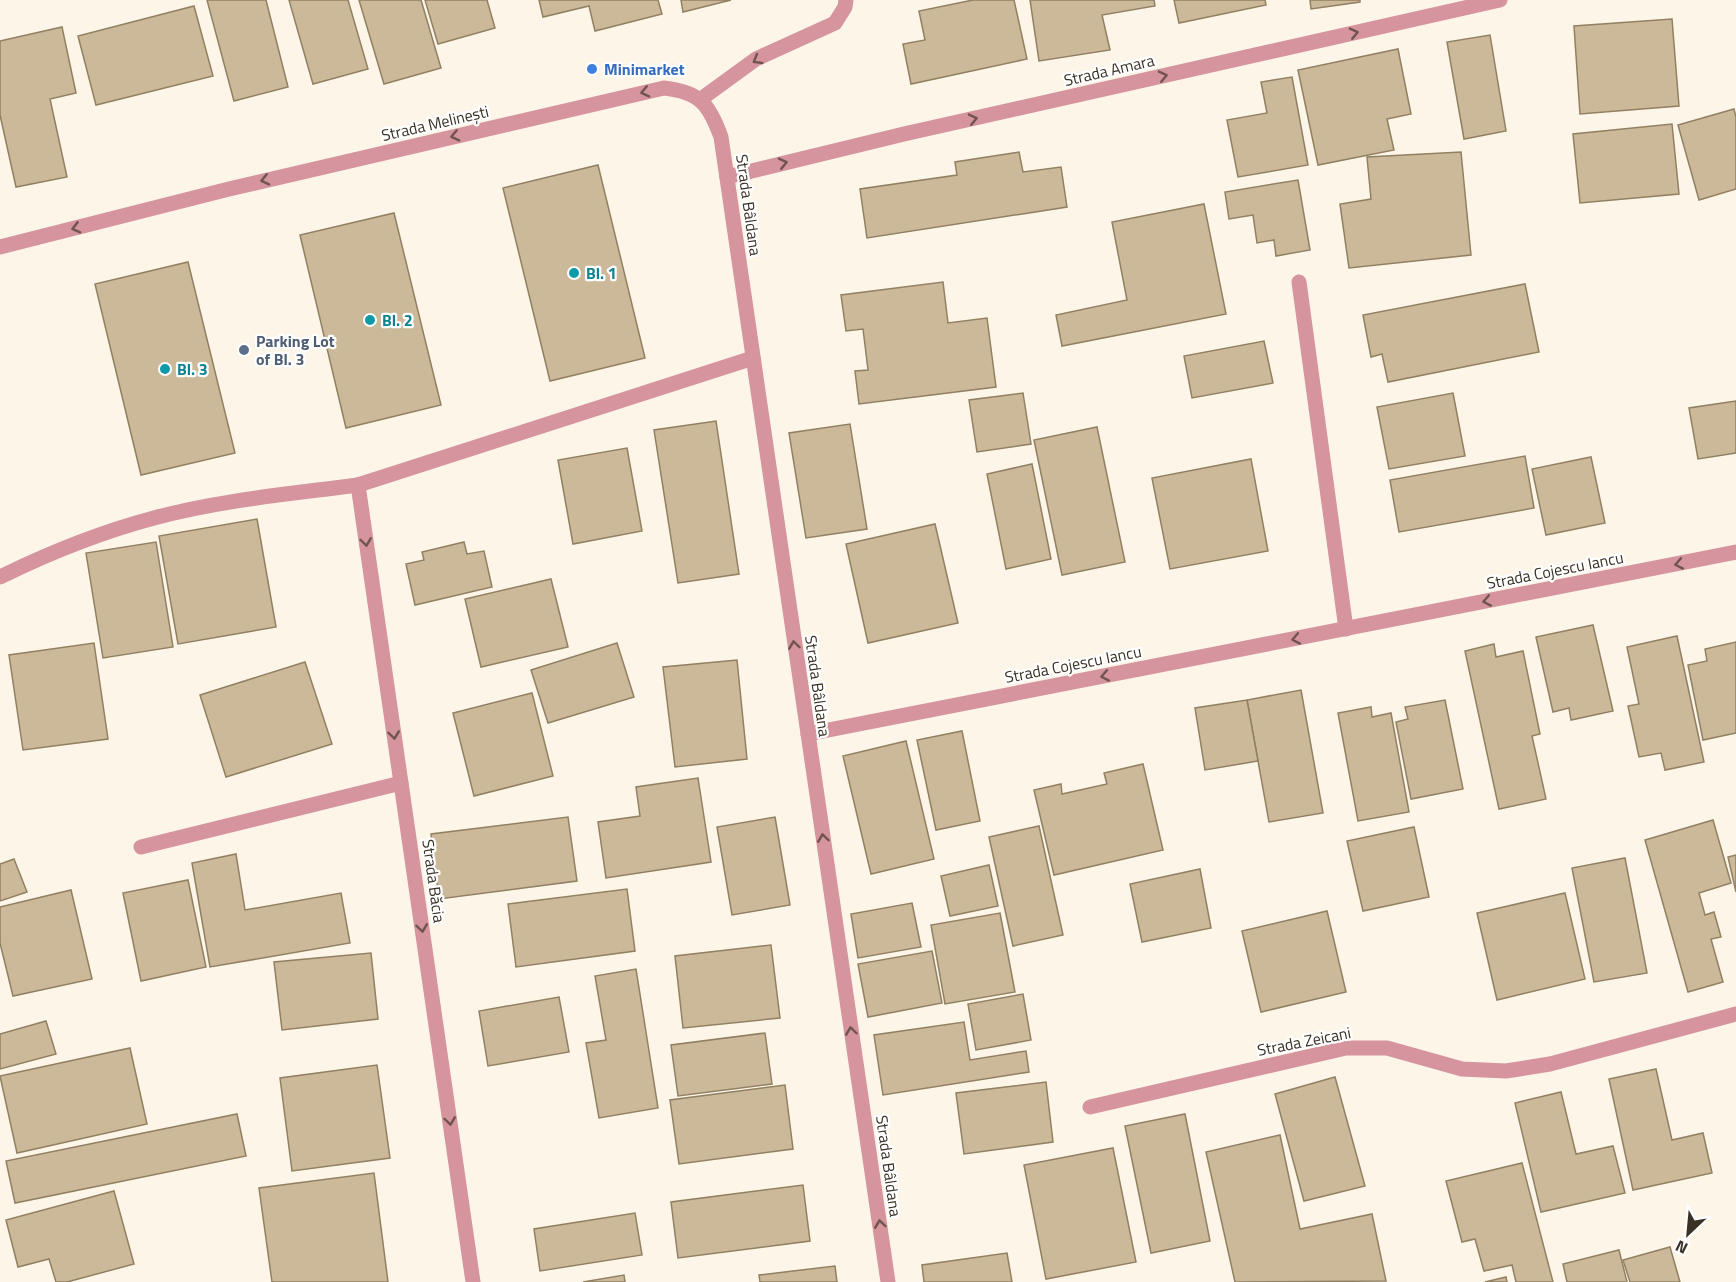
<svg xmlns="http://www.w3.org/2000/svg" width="1736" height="1282" font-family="'Titillium Web',sans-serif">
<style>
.building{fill:#ccb99a;stroke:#918062;stroke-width:1.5}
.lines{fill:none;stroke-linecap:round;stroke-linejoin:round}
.service{stroke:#d5949e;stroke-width:15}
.pedestrian{stroke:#d5949e;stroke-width:15}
.minor{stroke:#d5949e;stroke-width:15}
.oneway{stroke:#70544f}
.shop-dot{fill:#3f7fe0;stroke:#fff;stroke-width:2}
.culture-dot{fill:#0f9aa8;stroke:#fff;stroke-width:2}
.service-dot{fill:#5c6f8a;stroke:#fff;stroke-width:2}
.labels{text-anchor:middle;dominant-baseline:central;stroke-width:4.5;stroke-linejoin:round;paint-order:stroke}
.shop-label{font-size:16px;font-weight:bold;fill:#366cbe;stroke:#fff;text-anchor:start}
.street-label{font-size:16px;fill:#393125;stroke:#fff}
.culture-label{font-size:16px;font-weight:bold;fill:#0d838f;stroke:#fff;text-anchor:start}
.service-label{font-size:16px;font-weight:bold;fill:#4e5e75;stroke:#fff;text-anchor:start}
</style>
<rect width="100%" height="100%" fill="#fdf5e8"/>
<g class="building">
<polygon points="207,0 266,0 288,87 234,101"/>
<polygon points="289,0 348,0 368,69 313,84"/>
<polygon points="359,0 421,0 441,68 384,84"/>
<polygon points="425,0 487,0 495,28 438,44"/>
<polygon points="539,0 658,0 662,14 595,31 589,6 543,17"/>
<polygon points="681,0 731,0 683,12"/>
<polygon points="973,0 1014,0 1027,59 911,84 903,44 925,40 919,11"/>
<polygon points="1030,0 1154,0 1155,6 1102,15 1110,50 1039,61"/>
<polygon points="1174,0 1265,0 1266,5 1179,23"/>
<polygon points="1310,0 1360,0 1360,2 1311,9"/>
<polygon points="194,6 213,76 96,105 78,36"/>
<polygon points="1672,19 1679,106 1580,114 1574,26"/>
<polygon points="62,27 76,93 50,99 67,177 16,187 0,115 0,41"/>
<polygon points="1490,35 1506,131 1464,139 1447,42"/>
<polygon points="1398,49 1411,114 1387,119 1394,150 1318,165 1298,70"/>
<polygon points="1292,77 1308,165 1238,177 1227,120 1267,113 1261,82"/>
<polygon points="1734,109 1736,117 1736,189 1699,200 1678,125"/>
<polygon points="1672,124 1679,194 1580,203 1573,134"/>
<polygon points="1019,152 1023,172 1061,167 1067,207 867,238 860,189 957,175 955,162"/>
<polygon points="1461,152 1471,255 1349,268 1340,204 1371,199 1367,157"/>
<polygon points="598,165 645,358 550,381 503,188"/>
<polygon points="1298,180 1310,250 1276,256 1274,240 1257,243 1253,215 1229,219 1225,192"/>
<polygon points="1204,204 1226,314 1062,346 1056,315 1127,300 1112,222"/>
<polygon points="394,213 441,405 346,428 300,235"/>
<polygon points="188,262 235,453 141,475 95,284"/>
<polygon points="943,282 948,323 987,318 996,387 859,404 855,371 868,370 863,329 846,331 841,295"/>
<polygon points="1525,284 1539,352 1388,382 1382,354 1371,357 1363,315"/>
<polygon points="1264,341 1273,383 1192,398 1184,356"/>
<polygon points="1023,393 1031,444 977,452 969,400"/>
<polygon points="1453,393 1465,456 1389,469 1377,407"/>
<polygon points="1736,401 1736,453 1698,459 1689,408"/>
<polygon points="716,421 739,574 678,583 654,430"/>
<polygon points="850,424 867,529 806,538 789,433"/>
<polygon points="1097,427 1125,562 1062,575 1034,440"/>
<polygon points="627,448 642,531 573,544 558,460"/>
<polygon points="1525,456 1534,508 1399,532 1390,480"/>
<polygon points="1591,457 1605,523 1546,535 1532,469"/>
<polygon points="1251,459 1268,551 1170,569 1152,478"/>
<polygon points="1032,464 1051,559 1006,569 987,474"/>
<polygon points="257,519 276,627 178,644 159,536"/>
<polygon points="935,524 958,623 868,643 846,544"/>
<polygon points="156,542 173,647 103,658 86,553"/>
<polygon points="464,542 467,554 484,551 492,587 415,605 406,564 424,560 422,552"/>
<polygon points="551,579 568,647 481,667 465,599"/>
<polygon points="1593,625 1613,711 1571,720 1569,708 1553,712 1536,637"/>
<polygon points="1677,636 1704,762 1665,770 1661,753 1639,757 1628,706 1639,704 1627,647"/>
<polygon points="1736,642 1736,733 1703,740 1688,665 1707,661 1705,649"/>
<polygon points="94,643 108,739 23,750 9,655"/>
<polygon points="617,643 634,697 548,723 531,670"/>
<polygon points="1494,644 1496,657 1523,651 1540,734 1532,736 1546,799 1499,809 1465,651"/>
<polygon points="737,660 747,759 675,767 663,667"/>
<polygon points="305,662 332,744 226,777 200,695"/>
<polygon points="1301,690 1323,813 1269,822 1247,700"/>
<polygon points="532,693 553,776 474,796 453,713"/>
<polygon points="1247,700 1258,761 1205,770 1195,708"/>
<polygon points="1445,700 1463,789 1411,799 1396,722 1408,719 1405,707"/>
<polygon points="1371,707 1372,717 1391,713 1409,812 1358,821 1338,713"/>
<polygon points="962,731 980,821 936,830 917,740"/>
<polygon points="906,741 934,859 871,874 843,756"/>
<polygon points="1143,764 1163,850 1054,875 1034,790 1061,784 1062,794 1107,784 1104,773"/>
<polygon points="698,778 711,862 606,878 598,822 640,816 636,787"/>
<polygon points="568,817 577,881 439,899 431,834"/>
<polygon points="775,817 790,905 732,915 717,827"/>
<polygon points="1713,820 1731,883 1699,893 1705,915 1714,912 1721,937 1711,939 1723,982 1688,992 1645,840"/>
<polygon points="1039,826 1063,935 1013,946 989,837"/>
<polygon points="1414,827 1429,897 1363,911 1347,841"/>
<polygon points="236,854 245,910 341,893 350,943 210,967 192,863"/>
<polygon points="1736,855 1736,892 1728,857"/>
<polygon points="1625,858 1647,973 1594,982 1572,868"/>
<polygon points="14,859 27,892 0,901 0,864"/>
<polygon points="989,865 998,906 950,916 941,876"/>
<polygon points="1200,869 1211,928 1142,942 1130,884"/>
<polygon points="188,880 206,967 141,981 123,893"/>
<polygon points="627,889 635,951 516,967 508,904"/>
<polygon points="71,890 92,979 13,996 0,943 0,907"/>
<polygon points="1565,893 1585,979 1497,1000 1477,913"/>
<polygon points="912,903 921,947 858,958 851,914"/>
<polygon points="1327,911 1346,992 1261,1012 1242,931"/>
<polygon points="1000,913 1015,992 945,1004 931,925"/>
<polygon points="771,945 780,1018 683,1028 675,956"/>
<polygon points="932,951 942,1003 868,1017 858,964"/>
<polygon points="371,953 378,1019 282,1030 274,962"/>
<polygon points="636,969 658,1108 599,1118 586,1043 606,1040 595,976"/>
<polygon points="1023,994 1031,1040 976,1050 968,1004"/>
<polygon points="559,997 569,1052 488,1066 479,1011"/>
<polygon points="46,1021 56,1054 0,1069 0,1034"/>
<polygon points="964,1022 970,1060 1026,1051 1029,1072 883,1095 874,1035"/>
<polygon points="765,1033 772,1084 678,1096 671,1045"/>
<polygon points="130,1048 147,1124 17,1153 0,1076"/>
<polygon points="377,1065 390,1158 292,1171 280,1078"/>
<polygon points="1656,1069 1672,1140 1703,1133 1712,1173 1633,1190 1609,1079"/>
<polygon points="1335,1077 1365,1186 1304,1201 1275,1094"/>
<polygon points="1046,1082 1053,1142 964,1154 956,1093"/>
<polygon points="785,1085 793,1149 679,1164 670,1100"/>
<polygon points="1561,1092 1576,1154 1613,1146 1625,1193 1541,1212 1515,1103"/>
<polygon points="237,1114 246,1156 15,1203 6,1161"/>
<polygon points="1185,1114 1210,1241 1151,1253 1125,1126"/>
<polygon points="1280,1135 1300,1229 1372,1214 1386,1281 1235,1282 1206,1152"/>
<polygon points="1113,1148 1136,1262 1046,1279 1024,1165"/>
<polygon points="1522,1163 1553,1282 1516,1282 1512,1265 1484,1271 1475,1239 1462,1242 1446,1181"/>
<polygon points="374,1173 388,1282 272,1282 259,1188"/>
<polygon points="803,1185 810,1241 678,1258 671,1202"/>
<polygon points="114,1191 134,1264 67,1282 56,1282 49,1259 18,1267 6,1220"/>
<polygon points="635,1213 642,1255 540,1271 534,1229"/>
<polygon points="1670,1247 1680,1282 1630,1282 1623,1260"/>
<polygon points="1619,1250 1627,1282 1567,1282 1563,1264"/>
<polygon points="1007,1253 1012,1282 924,1282 922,1265"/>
<polygon points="835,1266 837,1282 760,1282 759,1275"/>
<polygon points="624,1275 625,1282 583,1282"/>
<polygon points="1506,1277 1507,1282 1485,1282"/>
</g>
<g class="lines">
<path class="service" d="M0 577C49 553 101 532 154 518 220 500 290 494 358 485"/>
<polyline class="pedestrian" points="358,485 753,358"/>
<g class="minor">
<polyline points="701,99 756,59 835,23 845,7 846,0"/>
<polyline points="727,177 904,134 1500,0"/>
<path d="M0 247 229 189 664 88C700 92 709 104 721 137L888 1282"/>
<polyline points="1299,282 1346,629"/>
<polyline points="358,485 473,1282"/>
<polyline points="808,734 1736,552"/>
<polyline points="141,847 401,783"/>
<polyline points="1090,1107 1346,1048 1387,1048 1462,1069 1506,1071 1550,1064 1736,1014"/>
</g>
</g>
<defs><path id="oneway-chevron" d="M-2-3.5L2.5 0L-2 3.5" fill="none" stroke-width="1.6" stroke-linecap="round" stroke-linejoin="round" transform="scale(1.5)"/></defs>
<g class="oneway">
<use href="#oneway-chevron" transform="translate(1354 33) rotate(-13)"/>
<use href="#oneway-chevron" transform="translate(757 60) rotate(150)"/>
<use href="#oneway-chevron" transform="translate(1163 76) rotate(-13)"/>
<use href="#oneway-chevron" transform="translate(645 92) rotate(167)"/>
<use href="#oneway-chevron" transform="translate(973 119) rotate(-13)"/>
<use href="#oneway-chevron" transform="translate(455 136) rotate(167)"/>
<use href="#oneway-chevron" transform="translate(783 163) rotate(-13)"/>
<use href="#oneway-chevron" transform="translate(265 180) rotate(167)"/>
<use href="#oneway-chevron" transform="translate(76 228) rotate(166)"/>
<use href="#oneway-chevron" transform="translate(366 542) rotate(82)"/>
<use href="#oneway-chevron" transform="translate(1679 564) rotate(169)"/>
<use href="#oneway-chevron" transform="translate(1487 601) rotate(169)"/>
<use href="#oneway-chevron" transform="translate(1296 639) rotate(169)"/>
<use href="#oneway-chevron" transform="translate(794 645) rotate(-98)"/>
<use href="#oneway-chevron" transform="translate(1105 676) rotate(169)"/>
<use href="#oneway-chevron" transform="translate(394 735) rotate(82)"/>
<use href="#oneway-chevron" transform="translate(823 838) rotate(-98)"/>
<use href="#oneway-chevron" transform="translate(422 928) rotate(82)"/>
<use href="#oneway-chevron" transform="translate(851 1031) rotate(-98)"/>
<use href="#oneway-chevron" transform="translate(450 1121) rotate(82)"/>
<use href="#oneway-chevron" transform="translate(880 1224) rotate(-98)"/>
</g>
<circle class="shop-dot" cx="592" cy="69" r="6"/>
<g class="culture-dot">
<circle cx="574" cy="273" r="6"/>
<circle cx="370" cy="320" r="6"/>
<circle cx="165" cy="369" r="6"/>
</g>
<circle class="service-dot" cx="244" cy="350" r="6"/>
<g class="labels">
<g class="shop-label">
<text x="604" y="69">Minimarket</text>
</g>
<g class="street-label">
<text transform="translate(1109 70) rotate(-13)">Strada Amara</text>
<text transform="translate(435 123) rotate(-13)">Strada Melinești</text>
<text transform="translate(749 205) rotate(82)">Strada Bâldana</text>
<text transform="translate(1555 570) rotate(-11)">Strada Cojescu Iancu</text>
<text transform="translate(1073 664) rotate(-11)">Strada Cojescu Iancu</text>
<text transform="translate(818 686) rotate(82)">Strada Bâldana</text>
<text transform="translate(434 881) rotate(82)">Strada Băcia</text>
<text transform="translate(1304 1041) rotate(-11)">Strada Zeicani</text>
<text transform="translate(889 1166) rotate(82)">Strada Bâldana</text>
</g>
<g class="culture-label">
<text x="586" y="273">Bl. 1</text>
<text x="382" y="320">Bl. 2</text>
<text x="177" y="369">Bl. 3</text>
</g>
<g class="service-label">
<text x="256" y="341">Parking Lot<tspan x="256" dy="18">of Bl. 3</tspan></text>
</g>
</g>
<g transform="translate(1688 1234) rotate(206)" stroke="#ffffff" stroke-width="4.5" paint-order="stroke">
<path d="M0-4.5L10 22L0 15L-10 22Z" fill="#393125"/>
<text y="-9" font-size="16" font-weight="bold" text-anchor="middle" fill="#393125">N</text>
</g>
</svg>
